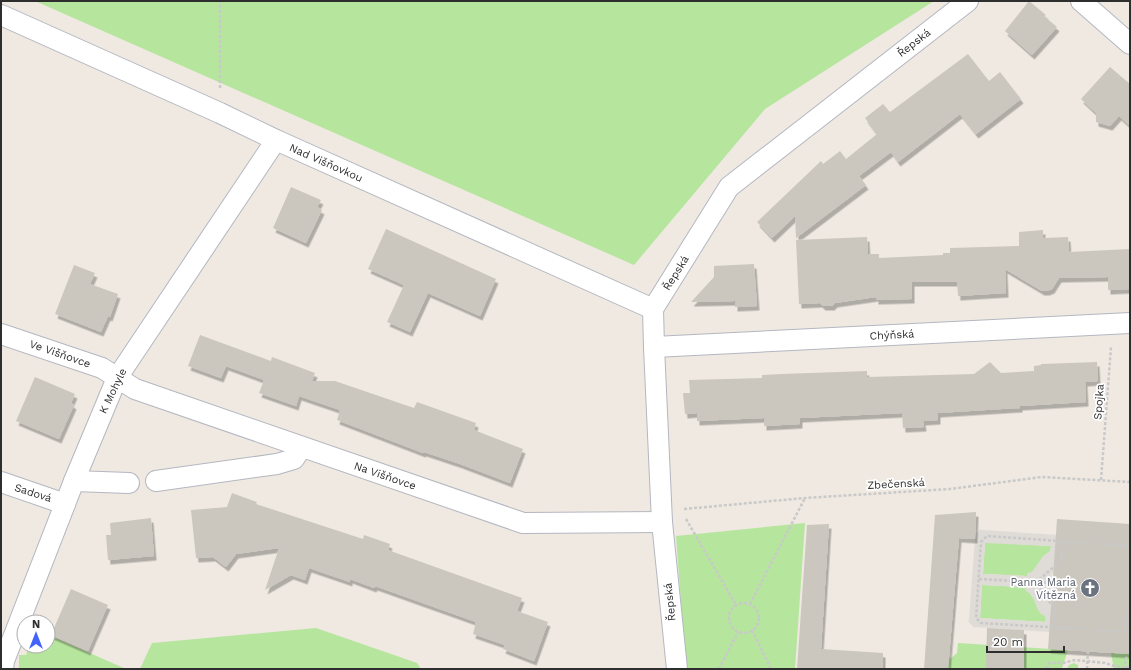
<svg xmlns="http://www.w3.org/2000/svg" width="1131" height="670" font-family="'Work Sans',sans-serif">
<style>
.green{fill:#b6e59e}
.plaza{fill:#dfdcd8;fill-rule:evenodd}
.building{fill:#cbc7bf;filter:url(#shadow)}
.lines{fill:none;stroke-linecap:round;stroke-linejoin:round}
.street-casing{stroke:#b4b7c1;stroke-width:22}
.path{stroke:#c9c9c9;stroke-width:2.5;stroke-dasharray:3 2;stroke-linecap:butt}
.street{stroke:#fff;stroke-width:20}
.labels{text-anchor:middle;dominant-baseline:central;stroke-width:3.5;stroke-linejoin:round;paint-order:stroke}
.street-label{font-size:11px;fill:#2e2e2e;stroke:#fff}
.worship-label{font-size:11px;fill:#5b616d;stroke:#fff;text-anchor:end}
</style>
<defs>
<filter id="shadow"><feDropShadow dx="2.5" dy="4.5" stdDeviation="0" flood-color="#0004"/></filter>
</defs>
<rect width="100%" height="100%" fill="#efe9e1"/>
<g class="green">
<polygon points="35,1 934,1 765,109 634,265"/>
<polygon points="805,523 795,669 686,669 676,536"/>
<path d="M985 542 1051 546 1050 551C1040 558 1038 569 1027 576L983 574Z"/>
<polygon points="982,585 1026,587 1045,616 1046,622 980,618"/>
<polygon points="316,628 417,663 421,669 140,669 152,643"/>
<polygon points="48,635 51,636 126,669 19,669 19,655 26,655 29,646 48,646"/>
<polygon points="958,643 1068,650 1062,668 1067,669 1069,665 1074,663 1078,665 1078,668 1083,669 948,669 949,660 957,653"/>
<polygon points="1111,653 1130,654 1130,669 1114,669"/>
</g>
<path class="plaza" d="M981 529 982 530 1089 537 1075 575 1052 573 1051 583V594L1075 595 1083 634 975 627 974 628 968 621 969 620 975 537 973 536ZM985 543 1051 546 1050 551 1043 556 1032 572 1027 573V576L983 574ZM982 585 1025 587 1026 591 1032 595 1038 610 1041 614 1045 616V622L980 618Z"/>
<g class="building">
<polygon points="1029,1 1046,15 1044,16 1057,27 1032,55 1005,31"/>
<polygon points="968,54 989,81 1000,72 1021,99 976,134 960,114 898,162 891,152 859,176 866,185 796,238 795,216 772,238 757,222 821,161 823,164 840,151 846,159 877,134 865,118 883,104 890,112"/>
<polygon points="1110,67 1130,84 1130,126 1119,116 1110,126 1096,122 1096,113 1081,99"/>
<polygon points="291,187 321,200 317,207 322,210 306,243 273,228"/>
<polygon points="386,229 496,279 480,316 428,293 410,332 387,322 404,285 368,269"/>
<polygon points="1043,230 1043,238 1068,237 1069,252 1130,249 1130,289 1108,290 1108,277 1059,278 1052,289 1047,291 1042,291 1005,269 1006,293 958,296 957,282 912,282 912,299 876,300 876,297 835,303 832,306 823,306 820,303 799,304 796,240 867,237 868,254 879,254 879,258 943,255 943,253 950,253 950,248 1019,246 1019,232"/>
<polygon points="754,264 757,306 735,307 735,301 691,302 714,277 714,266"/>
<polygon points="74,265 95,273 90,284 118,294 110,317 108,316 101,332 55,314"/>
<polygon points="200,335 271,361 272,357 315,373 312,381 335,381 414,408 417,402 476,423 474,430 523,449 510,483 460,464 424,452 423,453 337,420 340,410 299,396 296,406 259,393 264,380 226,366 221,378 188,366"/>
<polygon points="990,362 1001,373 1034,371 1034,366 1041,365 1041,364 1097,362 1098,381 1085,382 1086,402 1020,406 1020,408 938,413 938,420 923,421 924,427 903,428 902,413 800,418 800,424 764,426 764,418 697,421 697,413 685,414 683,393 690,393 689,380 762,378 762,375 782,374 867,371 867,377 974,374"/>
<polygon points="35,377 75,394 71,403 74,405 59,439 16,421"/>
<polygon points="232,493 257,502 256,504 363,539 364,535 390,544 388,550 522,598 517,611 548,622 534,661 503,649 505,645 473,634 476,622 375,586 374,588 350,579 350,582 309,568 305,580 291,575 265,590 279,548 236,554 226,567 213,557 196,558 191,510 227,507"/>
<polygon points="976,512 975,539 959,538 948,669 924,669 935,515"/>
<polygon points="151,518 154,556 108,560 106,535 111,535 110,523"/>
<polygon points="1057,519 1130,524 1130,654 1048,649"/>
<polygon points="829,524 821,649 883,653 883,669 797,669 807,525"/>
<polygon points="71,589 108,605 88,651 51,635"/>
<polygon points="987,628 1024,630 1024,669 986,669"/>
</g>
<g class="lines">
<g class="street-casing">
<g id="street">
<polyline points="1081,1 1130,44"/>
<polyline points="1,15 220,113 276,140 653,309"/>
<polyline points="1,334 102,368 135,389 523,523 662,522"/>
<polyline points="654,347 1130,323"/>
<polyline points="74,481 129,483"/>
<polyline points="156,481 277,464 294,459 302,447"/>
<polyline points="1,482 65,504"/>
<polyline points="3,669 4,661 74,481 117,378 276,140"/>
<polyline points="677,669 662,522 654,347 653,309 729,187 968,1"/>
</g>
</g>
<g class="path">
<polyline points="220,88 220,1"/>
<polyline points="1101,480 1111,347"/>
<polyline points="684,509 805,498 950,489 1042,477 1130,482"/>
<polyline points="686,519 736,605"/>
<polyline points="1104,544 1130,546"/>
<polyline points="979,579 1051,583"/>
<circle cx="744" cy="618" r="15"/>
<polyline points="750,604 805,498"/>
<polyline points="1053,627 1055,610 1036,582 1061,561 1062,541"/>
<polyline points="1083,629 981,623 976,618 981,542 987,536 1089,543"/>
<polyline points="752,630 771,669"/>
<polyline points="1098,630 1130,632"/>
<polyline points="1125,632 1126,616 1130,613"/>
<polyline points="719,669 738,632"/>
<polyline points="1047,669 1049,663 1063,663 1075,660 1105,663 1114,666 1130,667"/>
<polyline points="1087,669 1088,651"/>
<polyline points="1126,669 1125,659 1128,657"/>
</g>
<use href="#street" class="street"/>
</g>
<defs>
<g id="church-disc" transform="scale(1)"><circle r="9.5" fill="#6b7280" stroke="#fff"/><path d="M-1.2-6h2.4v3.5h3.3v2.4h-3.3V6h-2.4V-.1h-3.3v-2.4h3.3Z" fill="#fff"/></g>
</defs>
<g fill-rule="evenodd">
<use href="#church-disc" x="1090" y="588"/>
</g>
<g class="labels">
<g class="street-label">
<text transform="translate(914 43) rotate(-38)">Řepská</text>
<text transform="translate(326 163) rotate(24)">Nad Višňovkou</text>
<text transform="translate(676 273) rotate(-58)">Řepská</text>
<text transform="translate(892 335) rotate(-3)">Chýňská</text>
<text transform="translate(60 354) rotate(19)">Ve Višňovce</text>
<text transform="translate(113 391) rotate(-64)">K Mohyle</text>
<text transform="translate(1099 402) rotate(-86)">Spojka</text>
<text transform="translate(385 476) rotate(19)">Na Višňovce</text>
<text transform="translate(896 484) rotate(-3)">Zbečenská</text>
<text transform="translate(33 493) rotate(18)">Sadová</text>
<text transform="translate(670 602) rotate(-96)">Řepská</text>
</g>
<g class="worship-label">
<text x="1076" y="582">Panna Maria<tspan x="1076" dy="13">Vítězná</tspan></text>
</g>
</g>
<rect width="1131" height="670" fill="none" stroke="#2e2e2e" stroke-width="4"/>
<g transform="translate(36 634)"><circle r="19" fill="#ffffff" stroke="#ababab"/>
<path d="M0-3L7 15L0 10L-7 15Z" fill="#4264fb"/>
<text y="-6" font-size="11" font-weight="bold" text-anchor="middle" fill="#2e2e2e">N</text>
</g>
<path d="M987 646v6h77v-6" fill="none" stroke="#2e2e2e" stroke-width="2"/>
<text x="993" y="646" font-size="12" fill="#2e2e2e" stroke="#ffffff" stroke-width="3" paint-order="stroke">20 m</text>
</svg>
